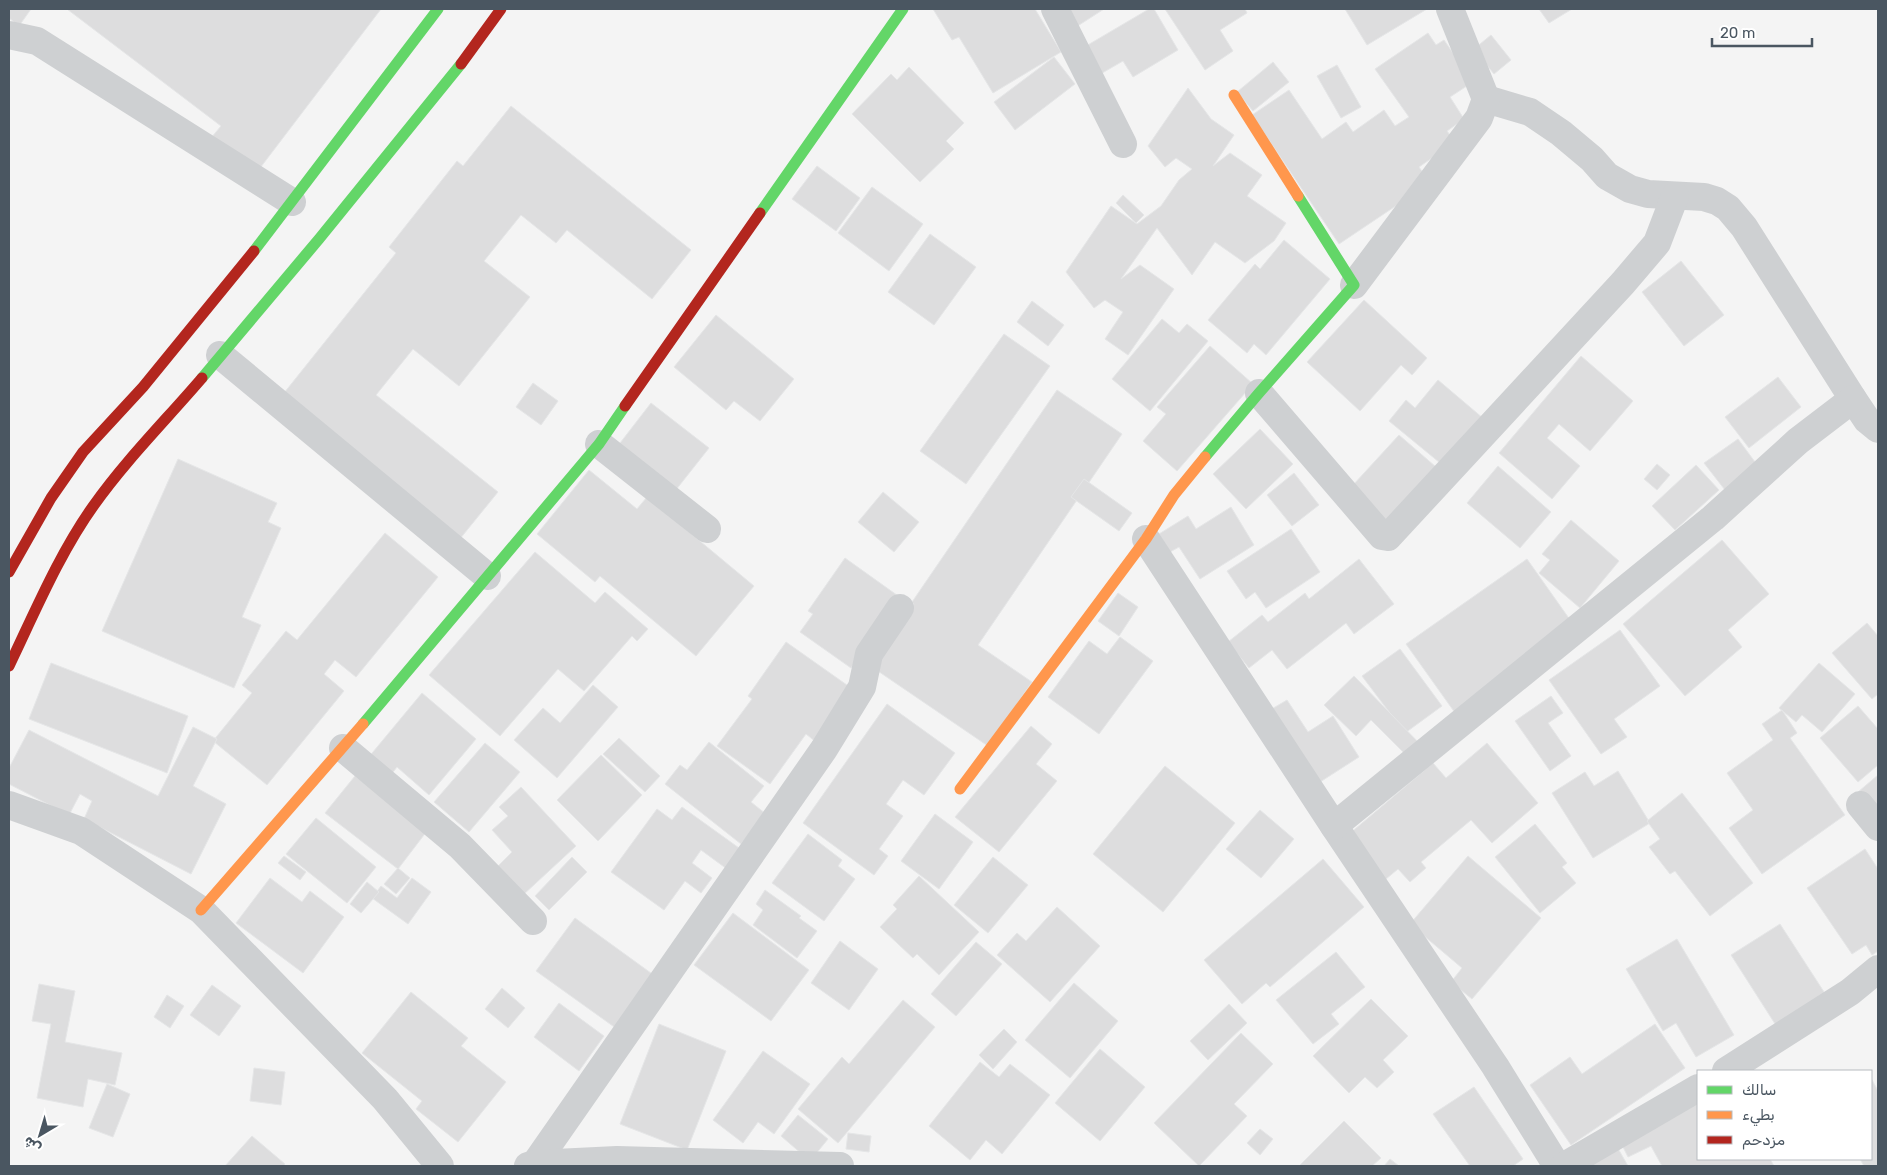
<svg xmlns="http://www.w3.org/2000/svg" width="1887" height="1175" font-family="Rubik,Vazirmatn,sans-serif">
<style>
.building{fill:#ddddde;stroke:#e5e6e7}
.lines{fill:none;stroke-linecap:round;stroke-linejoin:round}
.street{stroke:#ced0d2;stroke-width:28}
.fast{stroke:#63d668;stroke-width:11}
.slow{stroke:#ff974d;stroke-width:11}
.jam{stroke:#b3261e;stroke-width:11}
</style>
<rect width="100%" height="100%" fill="#f4f4f4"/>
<g class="building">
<polygon points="9,9 31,9 19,26 9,18"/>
<polygon points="67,9 381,9 257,172 211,138 221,126"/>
<polygon points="933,9 1035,9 1061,52 993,93 959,37 952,40"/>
<polygon points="1065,9 1104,9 1076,27"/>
<polygon points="1149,9 1154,9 1178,50 1133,77 1123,61 1097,76 1081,49"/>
<polygon points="1165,9 1245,9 1247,13 1220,30 1233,51 1205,70"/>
<polygon points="1345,9 1427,9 1367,45"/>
<polygon points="1539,9 1572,9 1549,23"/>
<polygon points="1428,33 1436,45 1444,40 1473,82 1450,97 1464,119 1447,131 1455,142 1419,167 1430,183 1339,244 1252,115 1289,90 1322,139 1346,122 1353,132 1384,110 1395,126 1409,117 1375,69"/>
<polygon points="1491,35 1511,60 1494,74 1474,49"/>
<polygon points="1054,57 1075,84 1015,130 994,102"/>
<polygon points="1273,62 1289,82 1253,111 1237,92"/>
<polygon points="1337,65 1361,107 1341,118 1317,76"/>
<polygon points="909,67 964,123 946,141 954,149 920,182 852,114 891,74 897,80"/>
<polygon points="1188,88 1211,119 1234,135 1213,166 1230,153 1262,175 1247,196 1286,223 1274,241 1245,263 1215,242 1192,275 1157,228 1121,279 1140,265 1174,289 1128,355 1105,339 1123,312 1105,300 1094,308 1066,272 1111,206 1137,224 1161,206 1179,180 1192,169 1176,158 1165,167 1148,146"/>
<polygon points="511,106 691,250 652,299 567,230 556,243 521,215 484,261 530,297 459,386 413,349 376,395 498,492 459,540 280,398 396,253 389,247 457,161 463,166"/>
<polygon points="817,166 860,198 836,231 792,199"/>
<polygon points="872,187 923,224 889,271 838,233"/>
<polygon points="1123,195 1144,215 1136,223 1116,203"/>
<polygon points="930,234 976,267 934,325 888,292"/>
<polygon points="1284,240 1330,279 1266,355 1254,344 1247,353 1208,320 1255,264 1260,269"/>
<polygon points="1681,261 1724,315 1684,346 1642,292"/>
<polygon points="1364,300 1427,358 1412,375 1401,365 1360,411 1307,362"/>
<polygon points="1032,301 1064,325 1048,346 1017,322"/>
<polygon points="716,315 794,379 760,421 734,401 726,410 674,367"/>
<polygon points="1162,319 1179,333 1187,324 1208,341 1150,411 1112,379"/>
<polygon points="1004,334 1050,366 966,484 920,451"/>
<polygon points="1210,346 1253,384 1177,471 1143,441 1166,414 1157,407"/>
<polygon points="1581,356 1633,401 1590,451 1559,424 1547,438 1580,466 1552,499 1499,453"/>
<polygon points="1778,377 1801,407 1749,448 1725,417"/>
<polygon points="1438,380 1484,419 1445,467 1389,421 1406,400 1415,408"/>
<polygon points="533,383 558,401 541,425 516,407"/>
<polygon points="1057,390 1122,434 978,645 1032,682 988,746 872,667 914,604 912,602"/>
<polygon points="651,403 709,448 675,491 617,447"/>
<polygon points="1260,429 1293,464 1246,509 1213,474"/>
<polygon points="1399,435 1436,467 1383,529 1354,484"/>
<polygon points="1738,439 1758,466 1725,490 1704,463"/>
<polygon points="178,459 277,503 268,522 281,528 242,617 261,625 234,688 102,631"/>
<polygon points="1657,464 1670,475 1657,490 1644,479"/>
<polygon points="1696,465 1719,490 1675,530 1652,506"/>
<polygon points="1498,466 1551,512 1520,548 1467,503"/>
<polygon points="589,470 637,509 647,497 754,586 696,656 600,576 595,582 537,534"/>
<polygon points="1294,473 1319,505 1292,526 1267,495"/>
<polygon points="1084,479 1132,513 1119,531 1071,497"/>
<polygon points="883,492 919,522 894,552 858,522"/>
<polygon points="1231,507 1254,545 1200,579 1179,547 1170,552 1159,534 1188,516 1196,529"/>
<polygon points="1571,520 1619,561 1580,608 1539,573 1550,560 1542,554"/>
<polygon points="1291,529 1320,572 1266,608 1255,592 1246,599 1227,571"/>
<polygon points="385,533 438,577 356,677 335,660 324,674 344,691 267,785 213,741 252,693 242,685 286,631 297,640"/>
<polygon points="1722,540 1769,594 1728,630 1742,647 1685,696 1623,624"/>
<polygon points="535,552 595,603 605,592 648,629 637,641 632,636 584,691 558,669 500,736 429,675"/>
<polygon points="845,558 901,598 851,668 800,632 813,614 808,611"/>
<polygon points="1359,559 1394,604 1354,634 1346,623 1287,669 1272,650 1249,668 1228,642 1262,615 1268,622 1305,593 1309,599"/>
<polygon points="1527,559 1573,624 1458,717 1406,644"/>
<polygon points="1118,593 1138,607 1119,636 1098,621"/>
<polygon points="1867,623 1878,636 1878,694 1872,699 1832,653"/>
<polygon points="1620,630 1660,686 1614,719 1627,737 1601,754 1549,680"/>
<polygon points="1120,637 1153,661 1099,734 1048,697 1089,641 1107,654"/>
<polygon points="786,642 854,690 816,742 806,734 770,784 717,746 752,699 748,696"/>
<polygon points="1400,649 1442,706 1405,733 1362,676"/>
<polygon points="51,663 188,716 167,773 29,719"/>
<polygon points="1819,663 1855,694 1822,732 1802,715 1796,722 1779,708"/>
<polygon points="1354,676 1420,744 1408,757 1371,720 1356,736 1324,705"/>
<polygon points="593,685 618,707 557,778 514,740 543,708 560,723"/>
<polygon points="422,693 476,739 429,795 397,767 390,776 368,758"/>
<polygon points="1551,696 1563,713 1548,723 1571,756 1550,771 1515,721"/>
<polygon points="1287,700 1308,732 1333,716 1359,757 1317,784 1270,710"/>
<polygon points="887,704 955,753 924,795 903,780 886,804 903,816 879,849 888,856 874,875 803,823"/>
<polygon points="1858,706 1878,729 1878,765 1858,782 1820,738"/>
<polygon points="1782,710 1797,733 1790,738 1845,815 1762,874 1729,828 1753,810 1727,773 1773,740 1762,724"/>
<polygon points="1031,726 1052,744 1036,764 1057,781 999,852 955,817"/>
<polygon points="193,727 217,739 193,786 226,804 191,874 84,819 92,801 80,794 69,815 9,784 9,768 29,730 158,796"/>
<polygon points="619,738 660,776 645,792 603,754"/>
<polygon points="709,742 764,786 751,802 766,814 741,844 665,784 680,765 687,770"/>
<polygon points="485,743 520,772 469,832 434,802"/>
<polygon points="1487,743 1538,803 1492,843 1471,820 1421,862 1426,868 1410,882 1398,869 1386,879 1348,835 1433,763 1446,778"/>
<polygon points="601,755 642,795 598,841 557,800"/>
<polygon points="1165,766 1235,823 1163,912 1093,854"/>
<polygon points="1618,771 1650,823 1593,858 1552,793 1585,772 1594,786"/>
<polygon points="1878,775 1878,815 1858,792"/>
<polygon points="355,776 427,831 398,869 325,813"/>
<polygon points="521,787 576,846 523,895 497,867 512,852 492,830 508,816 499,807"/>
<polygon points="1682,793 1753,883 1710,916 1675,871 1670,874 1649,847 1660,839 1647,821"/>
<polygon points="682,807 746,853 731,872 701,850 692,863 712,878 701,893 685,881 664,910 611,872 657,809 672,820"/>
<polygon points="1260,810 1294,839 1261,878 1226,849"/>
<polygon points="935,814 973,842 939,889 901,861"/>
<polygon points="316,818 376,867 347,903 286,854"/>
<polygon points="1535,824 1567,863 1562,867 1576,883 1540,913 1495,857"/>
<polygon points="808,834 842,860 838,866 855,879 824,921 772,883"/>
<polygon points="1865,849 1878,869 1878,951 1872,955 1866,945 1852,954 1807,888"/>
<polygon points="284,856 306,872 300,880 278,863"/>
<polygon points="1468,856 1541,918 1472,999 1451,982 1462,968 1410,924"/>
<polygon points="572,857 587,872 549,910 535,896"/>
<polygon points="993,857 1028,885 988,933 954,905"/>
<polygon points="1323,859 1364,907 1270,987 1266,983 1242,1004 1204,960"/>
<polygon points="398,868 410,878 396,894 384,884"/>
<polygon points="919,876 979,932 939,975 917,954 913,958 880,927 897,909 893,905"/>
<polygon points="270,878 302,902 310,891 344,917 303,973 236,923"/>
<polygon points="412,878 431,892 408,924 372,898 381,886 397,898"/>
<polygon points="367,882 379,892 361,913 350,904"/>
<polygon points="765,890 801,916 799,918 817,931 797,958 753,925 763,910 756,904"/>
<polygon points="1057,907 1100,946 1050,1002 997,955 1017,933 1026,941"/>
<polygon points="733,913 809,970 771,1021 694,965"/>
<polygon points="575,918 655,976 617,1029 536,971"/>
<polygon points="1780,924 1826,995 1777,1027 1731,955"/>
<polygon points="1677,939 1734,1035 1696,1057 1676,1023 1663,1031 1626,969"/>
<polygon points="840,941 878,969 849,1010 811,983"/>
<polygon points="976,942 1002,964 956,1016 931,994"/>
<polygon points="1336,952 1365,987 1331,1014 1339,1024 1313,1044 1276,1000"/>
<polygon points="1074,983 1118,1021 1070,1078 1025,1040"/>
<polygon points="39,984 75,991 65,1042 122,1053 115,1085 88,1079 83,1107 37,1098 51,1024 32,1021"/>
<polygon points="212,985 241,1006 219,1036 190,1015"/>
<polygon points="502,988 525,1008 508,1028 485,1009"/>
<polygon points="411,992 468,1038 461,1046 506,1082 458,1142 416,1109 422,1101 362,1053"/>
<polygon points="167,995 184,1006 170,1028 154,1017"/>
<polygon points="1371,999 1408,1036 1383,1060 1394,1072 1377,1088 1365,1077 1349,1093 1313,1056"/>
<polygon points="903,1000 935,1027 838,1143 798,1109 842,1057 849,1064"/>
<polygon points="559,1003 604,1036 579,1071 534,1037"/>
<polygon points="1229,1004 1247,1023 1208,1060 1190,1041"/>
<polygon points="659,1024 726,1051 687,1150 620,1124"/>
<polygon points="1655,1024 1685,1068 1571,1145 1530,1085 1570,1057 1582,1074"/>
<polygon points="1004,1029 1017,1042 993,1069 979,1055"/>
<polygon points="1241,1033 1273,1064 1234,1104 1247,1116 1199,1166 1154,1123"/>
<polygon points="1100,1049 1145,1087 1100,1141 1055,1103"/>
<polygon points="763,1051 810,1084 774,1134 758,1122 743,1143 713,1120"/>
<polygon points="980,1062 999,1077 1010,1064 1050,1095 1002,1154 986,1140 970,1160 929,1126"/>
<polygon points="254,1068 285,1072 281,1105 250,1101"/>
<polygon points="1871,1078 1878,1091 1878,1166 1864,1166 1860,1159 1871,1159"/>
<polygon points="107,1084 130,1094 113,1137 89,1128"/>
<polygon points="1474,1087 1523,1159 1513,1166 1470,1166 1433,1114"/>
<polygon points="1698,1103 1698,1159 1770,1159 1774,1166 1662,1166 1651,1146 1628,1157 1621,1143"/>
<polygon points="798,1115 828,1139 810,1161 781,1136"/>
<polygon points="1344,1121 1381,1158 1372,1166 1299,1166"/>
<polygon points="1260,1129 1273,1139 1260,1155 1247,1143"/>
<polygon points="848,1133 871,1136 869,1152 846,1149"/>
<polygon points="252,1136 285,1164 283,1166 225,1166"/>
<polygon points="1616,1145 1628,1166 1580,1166"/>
<polygon points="1390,1159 1399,1166 1384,1166"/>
</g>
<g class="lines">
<g class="street">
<polyline points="1055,9 1123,144"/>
<polyline points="9,35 37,41 292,202"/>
<polyline points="1486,99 1530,112 1561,133 1592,159 1607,176 1630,189 1648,194 1704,197 1717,201 1728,208 1744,227 1853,399 1867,420 1878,429"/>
<polyline points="1354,285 1479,118 1486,99 1450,9"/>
<polyline points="220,355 487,576"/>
<polyline points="1259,393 1382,536 1388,537 1623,283 1657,243 1675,196"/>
<polyline points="599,444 707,529"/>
<polyline points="1146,539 1334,826 1495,1066 1557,1166"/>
<polyline points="343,748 460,846 533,921"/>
<polyline points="9,805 81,831 201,910 385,1099 440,1166"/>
<polyline points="1860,805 1878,827"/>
<polyline points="1334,826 1713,518 1798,441 1853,399"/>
<polyline points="1726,1071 1850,992 1878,969"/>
<polyline points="535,1164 824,749 862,687 869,654 900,608"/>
<polyline points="528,1166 535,1164 617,1160 840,1166"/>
<polyline points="1564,1166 1698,1088"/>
</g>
<g class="fast">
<polyline points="760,213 903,9"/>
<polyline points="254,251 438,9"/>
<polyline points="202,378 319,239 461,64"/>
<polyline points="1205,457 1259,393 1354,285 1298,196"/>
<polyline points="363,724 599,444 625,406"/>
</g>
<g class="slow">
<polyline points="1234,95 1298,196"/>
<polyline points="960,789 1146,539 1174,495 1205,457"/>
<polyline points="201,910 363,724"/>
</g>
<g class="jam">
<polyline points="461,64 501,9"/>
<polyline points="625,406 760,213"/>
<polyline points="9,572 51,498 83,452 143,387 254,251"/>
<path d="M9 666C34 614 60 552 94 505 126 460 166 420 202 378"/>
</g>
</g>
<rect width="1887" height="1175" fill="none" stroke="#4a5661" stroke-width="20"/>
<rect x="1697" y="1070" width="175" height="90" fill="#ffffff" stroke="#b7bbc0"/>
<rect x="1707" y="1086" width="25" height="8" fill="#63d668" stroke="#b7bbc0"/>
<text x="1742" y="1095" font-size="15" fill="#4a5661">سالك</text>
<rect x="1707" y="1111" width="25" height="8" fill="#ff974d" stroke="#b7bbc0"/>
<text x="1742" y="1120" font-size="15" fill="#4a5661">بطيء</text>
<rect x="1707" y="1136" width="25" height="8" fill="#b3261e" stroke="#b7bbc0"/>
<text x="1742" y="1145" font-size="15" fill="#4a5661">مزدحم</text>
<g transform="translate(40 1135) rotate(218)" stroke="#ffffff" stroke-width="4" paint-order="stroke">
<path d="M0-4L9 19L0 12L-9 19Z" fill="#4a5661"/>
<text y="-8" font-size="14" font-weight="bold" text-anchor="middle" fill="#4a5661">ش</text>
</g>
<path d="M1712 38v8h100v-8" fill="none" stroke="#4a5661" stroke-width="2.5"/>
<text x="1720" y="38" font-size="15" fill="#4a5661" stroke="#ffffff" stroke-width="4" paint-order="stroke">20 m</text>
</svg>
